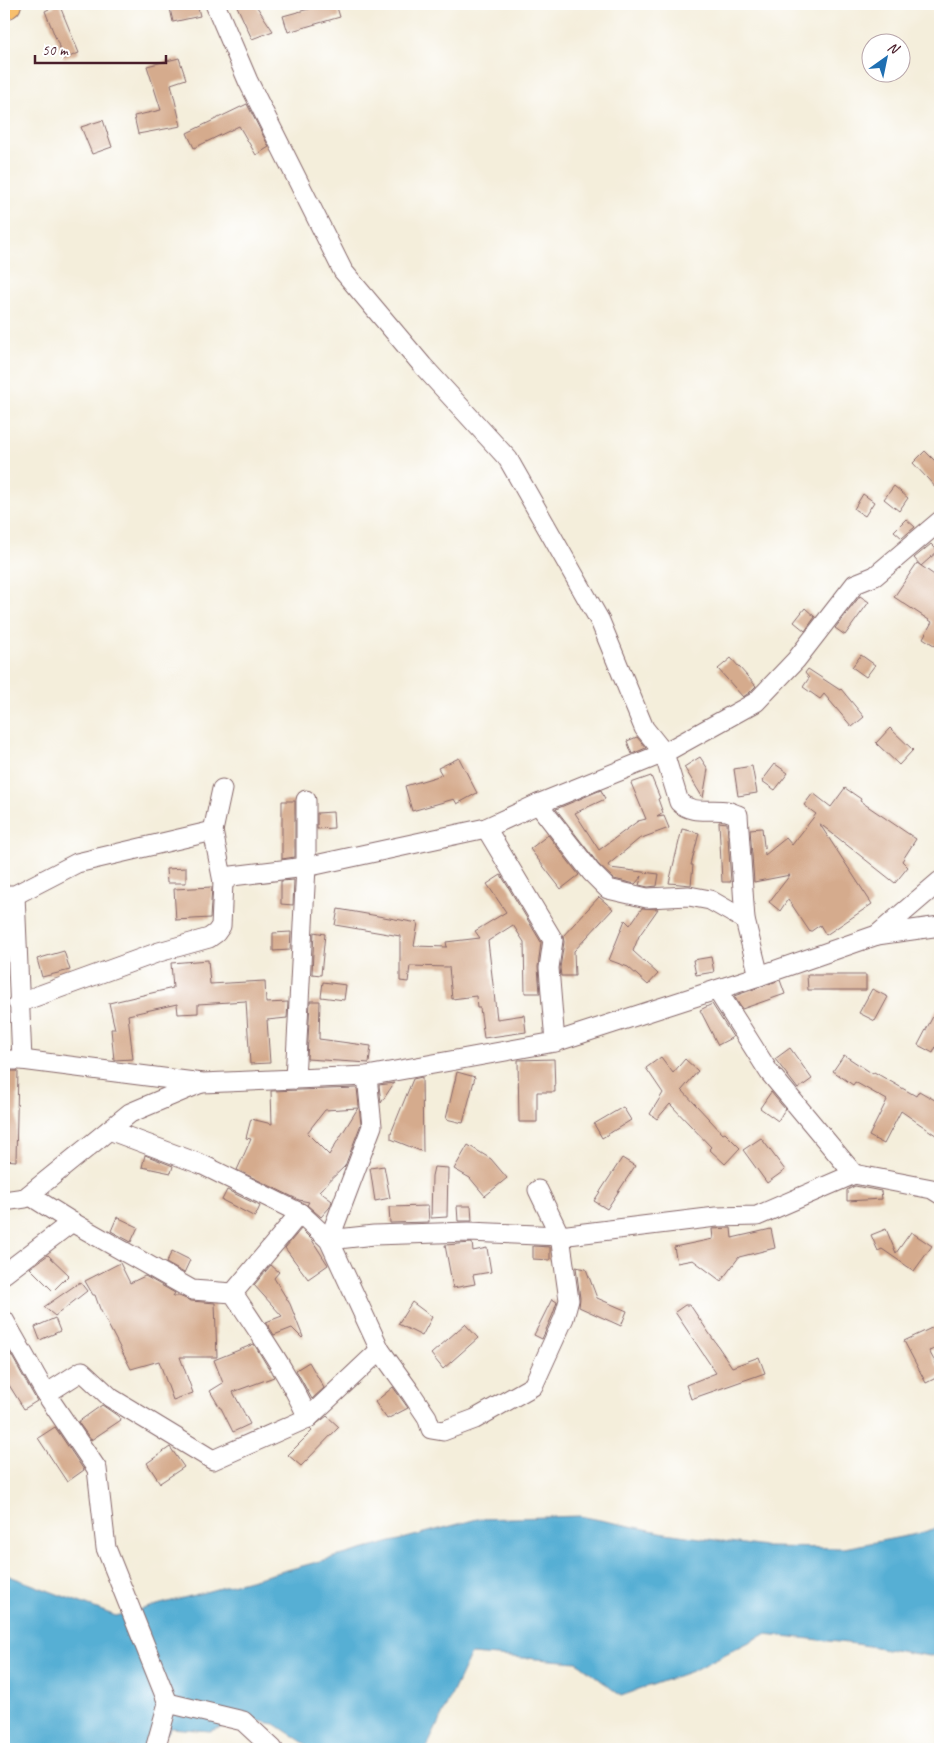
<svg xmlns="http://www.w3.org/2000/svg" width="944" height="1753" font-family="Caveat,sans-serif">
<style>
.water{fill:#57afd4;stroke:#506780}
.building{fill:#d5ab8d;fill-rule:evenodd}
.lines{fill:none;stroke-linecap:round;stroke-linejoin:round}
.street-casing{stroke:#866769;stroke-width:21}
.primary-casing{stroke:#866769;stroke-width:30}
.street{stroke:#fff;stroke-width:19}
.primary{stroke:#f8bf6c;stroke-width:28}
</style>
<rect width="100%" height="100%" fill="#fff"/>
<filter id="ink" filterUnits="userSpaceOnUse"><feTurbulence type="fractalNoise" baseFrequency=".02" numOctaves="2"/><feDisplacementMap in="SourceGraphic" scale="10" xChannelSelector="R" yChannelSelector="G"/><feConvolveMatrix kernelMatrix="1 2 1 2 8 2 1 2 1" color-interpolation-filters="sRGB"/></filter>
<filter id="wash" filterUnits="userSpaceOnUse"><feTurbulence type="fractalNoise" baseFrequency=".0096" numOctaves="4" result="noise"/><feDisplacementMap in="SourceGraphic" scale="20" xChannelSelector="R" yChannelSelector="G"/><feGaussianBlur stdDeviation="1.12" result="paint"/><feColorMatrix in="noise" values="0 0 0 0 0 0 0 0 0 0 0 0 0 0 0 0 0 1.4 0 .05"/><feComposite in="paint" operator="in"/></filter>
<g filter="url(#wash)">
<rect width="100%" height="100%" fill="#f4eedb"/>
<polygon class="water" points="580,1516 665,1533 765,1547 844,1548 917,1534 940,1527 940,1655 930,1656 856,1644 765,1634 692,1671 621,1696 577,1662 471,1654 426,1749 313,1749 275,1724 248,1719 210,1731 171,1728 156,1749 4,1749 4,1574 116,1616 477,1519"/>
<g id="blocks">
<g class="building">
<polygon points="59,4 79,53 64,59 45,11"/>
<polygon points="169,4 197,4 200,16 173,22"/>
<polygon points="236,4 255,4 273,31 252,39"/>
<polygon points="327,4 336,4 340,17 288,32 283,16"/>
<polygon points="179,58 186,79 171,84 181,126 138,134 134,116 161,110 147,66"/>
<polygon points="247,104 269,147 256,155 239,126 194,148 187,133"/>
<polygon points="103,120 112,147 92,154 81,127"/>
<polygon points="925,451 940,466 940,492 913,463"/>
<polygon points="894,486 908,498 899,511 884,499"/>
<polygon points="863,494 874,502 865,516 854,509"/>
<polygon points="906,519 915,527 902,538 894,531"/>
<polygon points="931,544 938,551 921,566 914,558"/>
<polygon points="917,563 940,579 940,649 923,638 932,622 894,597"/>
<polygon points="860,596 869,602 845,635 835,628"/>
<polygon points="805,608 815,617 805,631 794,622"/>
<polygon points="861,655 875,665 866,677 852,667"/>
<polygon points="731,658 756,686 749,693 743,697 718,669"/>
<polygon points="808,669 840,690 841,689 864,717 852,727 824,694 820,699 803,687 809,678 805,673"/>
<polygon points="890,728 913,750 899,765 876,743"/>
<polygon points="637,737 646,748 632,754 627,741"/>
<polygon points="700,757 708,769 703,798 684,767"/>
<polygon points="459,758 477,793 457,804 454,799 412,811 405,786 442,775 438,768"/>
<polygon points="775,764 788,773 775,790 762,781"/>
<polygon points="752,766 757,793 738,796 734,769"/>
<polygon points="651,776 660,798 658,799 663,813 657,817 664,816 669,828 639,839 608,865 610,868 659,874 657,886 648,887 639,885 642,876 635,884 614,879 599,865 556,809 601,790 605,799 575,813 599,850 638,821 646,819 631,783"/>
<polygon points="845,788 861,799 860,801 916,839 902,861 908,867 895,883 819,823 872,904 826,935 820,925 810,932 788,899 780,911 769,902 790,875 754,882 750,829 762,828 765,855 786,838 792,845 816,814 804,805 813,793 831,807"/>
<polygon points="282,801 295,801 295,857 282,859"/>
<polygon points="333,812 334,828 317,829 317,813"/>
<polygon points="719,822 727,823 731,882 722,882"/>
<polygon points="682,829 699,833 691,865 693,865 691,885 669,883"/>
<polygon points="548,835 579,875 561,889 530,849"/>
<polygon points="186,868 186,883 167,883 166,869"/>
<polygon points="501,875 541,942 538,967 540,993 525,993 524,942 513,925 488,941 497,1019 524,1015 526,1032 484,1038 480,1008 477,1008 476,996 452,999 449,967 410,966 408,982 400,981 400,936 335,925 338,909 418,923 414,946 447,947 446,942 480,938 475,931 506,912 487,884"/>
<polygon points="294,880 293,905 281,904 281,881"/>
<polygon points="212,887 210,918 176,920 174,889"/>
<polygon points="599,897 613,909 574,951 575,976 561,976 560,968 564,942 563,936"/>
<polygon points="642,908 658,909 639,936 633,951 658,974 648,985 628,967 609,960 625,920 630,925"/>
<polygon points="291,932 290,950 273,951 273,933"/>
<polygon points="314,932 325,934 321,975 312,974"/>
<polygon points="64,951 70,970 42,977 37,959"/>
<polygon points="711,957 714,972 696,975 693,960"/>
<polygon points="208,960 210,984 265,981 266,1003 288,1002 287,1018 267,1020 270,1063 250,1064 246,1001 198,1004 198,1013 178,1014 177,1004 128,1015 133,1059 114,1060 111,1029 115,1029 109,1003 173,988 171,963"/>
<polygon points="807,975 866,975 866,990 808,990"/>
<polygon points="780,980 785,994 742,1009 734,996"/>
<polygon points="323,982 346,985 344,1000 321,997"/>
<polygon points="872,989 888,997 875,1021 859,1013"/>
<polygon points="310,1001 320,1001 319,1039 371,1046 369,1063 307,1059"/>
<polygon points="940,1003 940,1038 933,1053 918,1045"/>
<polygon points="712,1004 733,1037 718,1045 700,1010"/>
<polygon points="790,1048 812,1079 798,1089 775,1059"/>
<polygon points="844,1055 873,1074 874,1072 916,1096 919,1091 940,1103 940,1138 901,1111 884,1144 869,1136 887,1100 855,1082 853,1085 833,1071"/>
<polygon points="661,1057 673,1073 685,1059 698,1071 682,1090 723,1134 725,1133 740,1148 725,1164 709,1149 711,1147 670,1104 657,1119 650,1114 663,1093 646,1068"/>
<polygon points="554,1059 555,1092 537,1092 537,1122 519,1122 518,1060"/>
<polygon points="4,1071 18,1071 16,1161 4,1160"/>
<polygon points="457,1072 475,1077 463,1123 446,1119"/>
<polygon points="422,1077 423,1152 391,1139 391,1133 413,1079"/>
<polygon points="394,1083 381,1103 379,1085"/>
<path d="M357 1088 361 1124 345 1166 319 1191 332 1201 330 1207 321 1217 307 1205 309 1202 299 1200 237 1170 251 1139 246 1138 251 1119 272 1124 271 1091ZM358 1108 329 1155 307 1133 325 1110Z"/>
<polygon points="771,1092 785,1109 778,1121 760,1108"/>
<polygon points="623,1107 631,1120 602,1138 594,1124"/>
<polygon points="761,1138 785,1170 767,1183 743,1150"/>
<polygon points="468,1145 491,1159 507,1178 485,1196 470,1178 454,1169"/>
<polygon points="145,1155 173,1166 171,1173 142,1167"/>
<polygon points="622,1158 635,1166 607,1209 594,1201"/>
<polygon points="384,1166 390,1198 375,1201 370,1168"/>
<polygon points="434,1167 448,1168 447,1217 431,1218 432,1176"/>
<polygon points="855,1186 881,1191 882,1199 847,1201 847,1190"/>
<polygon points="227,1190 260,1206 255,1217 222,1200"/>
<polygon points="428,1206 429,1222 390,1223 389,1207"/>
<polygon points="457,1206 471,1206 472,1221 458,1221"/>
<polygon points="117,1217 138,1227 131,1242 111,1231"/>
<polygon points="731,1228 732,1238 771,1229 775,1248 739,1257 721,1281 693,1260 677,1263 674,1247 713,1239 712,1229"/>
<polygon points="301,1229 312,1240 328,1265 308,1279 285,1248"/>
<polygon points="886,1229 896,1253 911,1232 932,1246 914,1271 882,1249 878,1251 871,1235"/>
<polygon points="472,1243 473,1251 487,1248 491,1272 473,1275 475,1284 453,1288 445,1245"/>
<polygon points="533,1246 550,1247 550,1260 533,1259"/>
<polygon points="172,1251 190,1260 184,1273 166,1263"/>
<polygon points="48,1255 69,1275 53,1291 30,1268"/>
<polygon points="120,1263 130,1283 145,1276 175,1293 173,1296 179,1296 191,1301 215,1303 217,1357 180,1357 193,1393 173,1400 159,1361 131,1369 100,1309 95,1295 93,1295 85,1281"/>
<polygon points="271,1265 279,1272 274,1278 290,1304 303,1337 302,1338 292,1328 274,1335 266,1322 282,1316 254,1285"/>
<polygon points="576,1267 586,1269 597,1298 627,1311 621,1326 579,1307 580,1298"/>
<polygon points="80,1282 87,1291 55,1316 44,1307"/>
<polygon points="552,1299 557,1302 553,1314 542,1339 534,1335"/>
<polygon points="412,1302 432,1317 422,1336 398,1324"/>
<polygon points="685,1305 690,1305 732,1367 759,1357 765,1373 691,1399 686,1385 716,1373 675,1312"/>
<polygon points="55,1318 60,1331 40,1340 35,1327"/>
<polygon points="465,1324 478,1338 443,1369 431,1354"/>
<polygon points="940,1324 940,1347 929,1351 940,1371 940,1376 926,1383 904,1341"/>
<polygon points="4,1342 37,1401 24,1409 4,1377"/>
<polygon points="254,1344 274,1377 233,1392 250,1424 233,1432 221,1408 220,1408 210,1391 223,1383 214,1360"/>
<polygon points="309,1362 324,1388 312,1399 296,1370"/>
<polygon points="393,1387 408,1408 387,1419 375,1402"/>
<polygon points="102,1405 118,1416 121,1420 91,1440 78,1422"/>
<polygon points="327,1416 339,1427 301,1466 288,1455 312,1431 310,1429"/>
<polygon points="55,1427 84,1470 67,1482 38,1438"/>
<polygon points="170,1447 184,1467 160,1483 147,1463"/>
</g>
</g>
</g>
<g filter="url(#ink)">
<use href="#blocks" fill-opacity="0" stroke="#866769" stroke-width="1"/>
<g class="lines">
<g class="street-casing">
<g id="street">
<path d="M215 4 248 81 343 271 423 366 508 459 600 621 644 728 664 753 679 802C692 815 710 808 727 811 730 812 735 814 738 815L745 920 759 976"/>
<polyline points="222,789 213,831 223,882 232,876 306,867 486,828 538,804 664,753 756,702 796,660 855,584 875,576 940,521"/>
<polyline points="538,804 591,872 608,889 647,898 689,896 710,900 745,920"/>
<polyline points="486,828 553,940 549,968 555,1042"/>
<polyline points="4,895 15,895 77,863 213,831"/>
<polyline points="15,895 22,1060"/>
<polyline points="877,935 940,926"/>
<polyline points="717,990 769,1072 854,1174"/>
<polyline points="18,1003 159,952 209,938 216,933 221,926 223,882"/>
<polyline points="4,1060 22,1060 202,1083 367,1076 555,1042 759,976 877,935 940,881"/>
<polyline points="367,1076 372,1126 329,1240 374,1235 469,1232 560,1236 716,1217 757,1216 854,1174 932,1189 940,1194"/>
<polyline points="295,1079 306,867 306,800"/>
<polyline points="109,1130 203,1165 300,1213 329,1240 380,1350 411,1393 427,1417 431,1429 443,1431 475,1419 533,1386 564,1318 569,1300 560,1236 538,1190"/>
<path d="M29 1195 72 1222 192 1290 233 1293C260 1334 288 1373 308 1418"/>
<polyline points="4,1201 25,1198 130,1113 201,1083"/>
<polyline points="4,1274 72,1222"/>
<polyline points="233,1293 300,1213"/>
<polyline points="4,1320 46,1394 97,1469 106,1548 168,1703 155,1749"/>
<polyline points="46,1394 82,1371 111,1398 213,1460 308,1418 380,1350"/>
<polyline points="168,1703 243,1721 273,1749"/>
</g>
</g>
<g class="primary-casing">
<polyline id="primary" points="4,5 7,4"/>
</g>
<use href="#street" class="street"/>
<use href="#primary" class="primary"/>
</g>
</g>
<rect width="944" height="1753" fill="none" stroke="#fff" stroke-width="20"/>
<g transform="translate(886 58) rotate(33)"><circle r="24" fill="#ffffff" stroke="#b7a5aa"/>
<path d="M0-4L9 19L0 12L-9 19Z" fill="#1f6fb2"/>
<text y="-8" font-size="14" font-weight="bold" text-anchor="middle" fill="#4a1f2b">N</text>
</g>
<path d="M35 55v8h131v-8" fill="none" stroke="#4a1f2b" stroke-width="2.5"/>
<text x="42" y="55" font-size="15" fill="#4a1f2b" stroke="#ffffff" stroke-width="4" paint-order="stroke">50 m</text>
</svg>
